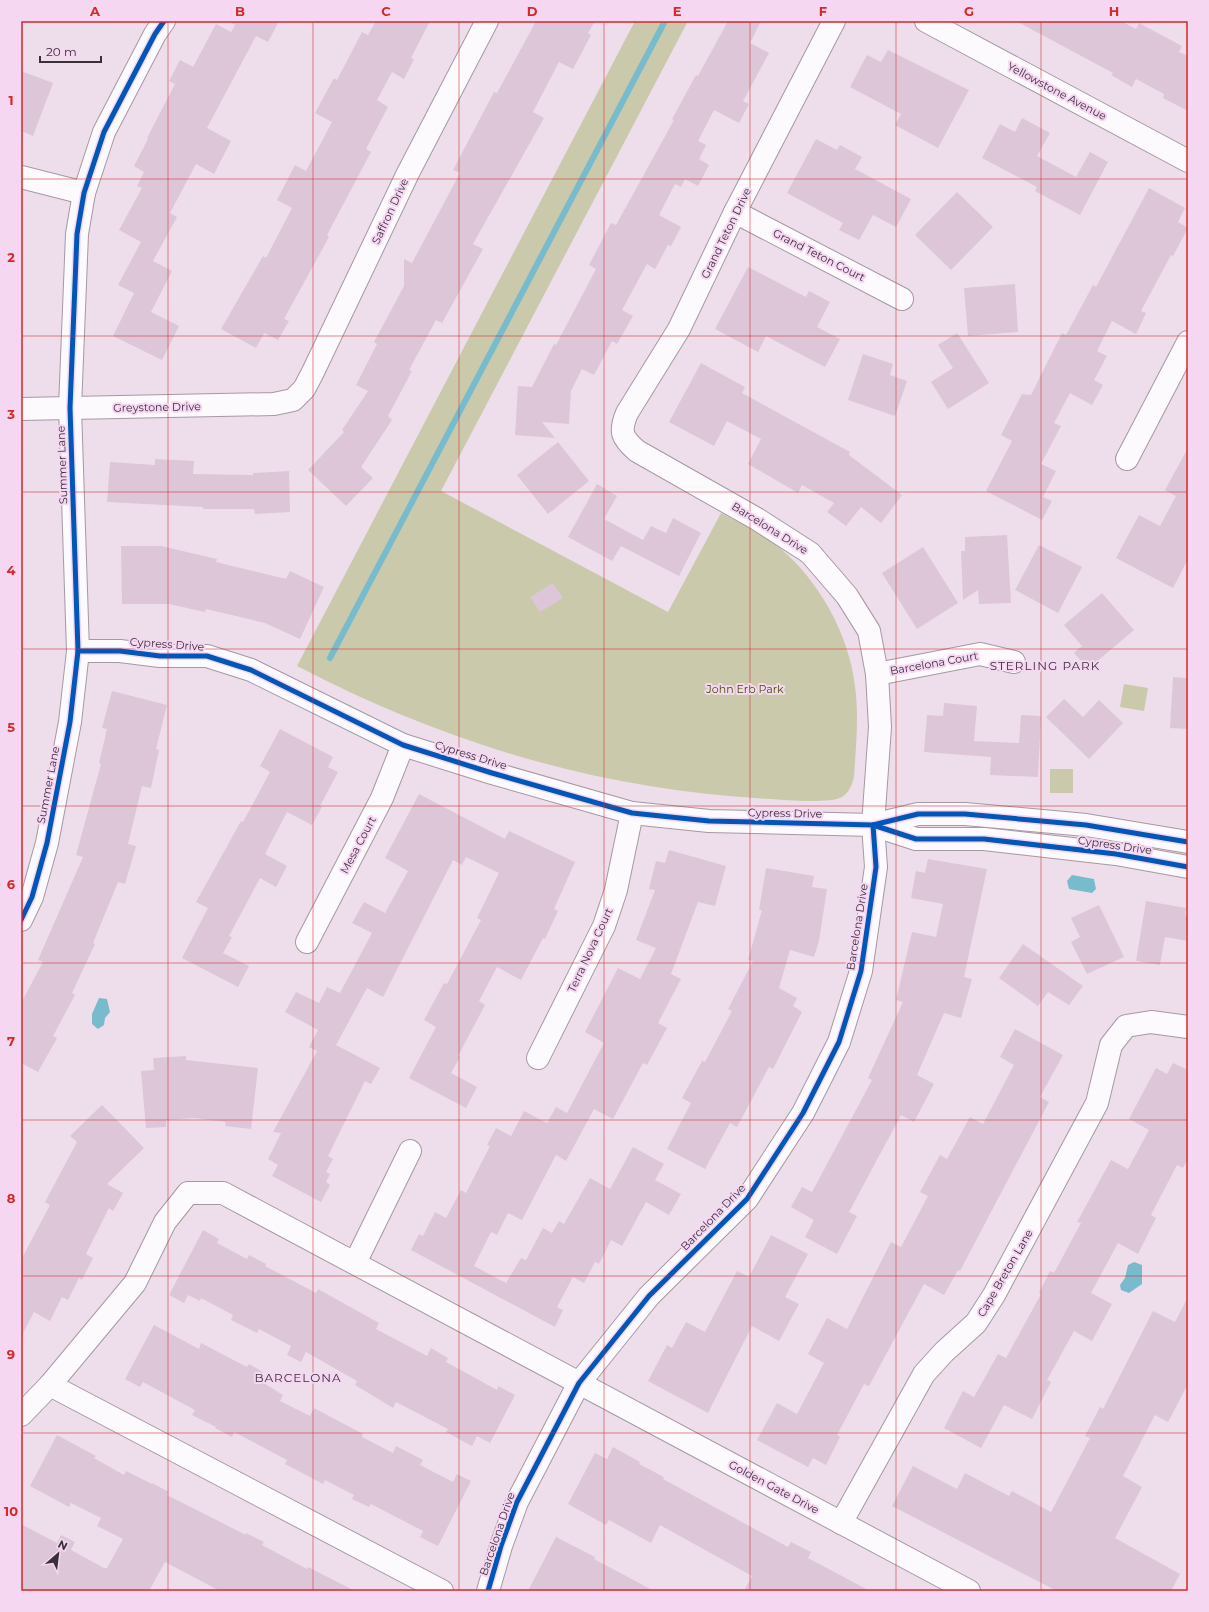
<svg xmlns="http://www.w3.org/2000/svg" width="1209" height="1612" font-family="Montserrat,sans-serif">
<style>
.green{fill:#cac9ac}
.water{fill:#77bbcd}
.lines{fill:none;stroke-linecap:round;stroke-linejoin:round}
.stream{stroke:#77bbcd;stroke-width:6}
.building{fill:#ddc6d7}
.minor-casing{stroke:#a599a4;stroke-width:24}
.minor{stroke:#fcfafc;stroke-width:22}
.cycleway-casing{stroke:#f5d7f2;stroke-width:8}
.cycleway{stroke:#0057b8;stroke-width:5}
.grid{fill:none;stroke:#d62828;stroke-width:1;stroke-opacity:0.55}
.labels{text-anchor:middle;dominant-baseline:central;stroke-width:4;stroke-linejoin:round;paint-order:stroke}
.street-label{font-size:11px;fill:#3b2f3a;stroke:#f5d7f2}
.park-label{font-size:11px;fill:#464e00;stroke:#f5d7f2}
.neighbourhood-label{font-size:12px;letter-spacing:1px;fill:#3b2f3a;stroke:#f5d7f2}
.neatline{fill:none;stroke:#d62828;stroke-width:1.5}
.grid-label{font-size:13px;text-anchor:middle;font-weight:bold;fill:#d62828}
</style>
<rect width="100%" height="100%" fill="#eedeec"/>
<g class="green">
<path d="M635 21H688L441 491 668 612 721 513C741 524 762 534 781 549 820 582 849 635 855 686 859 716 856 747 854 777 852 785 849 793 842 797 829 804 785 800 770 799 600 790 447 744 297 666Z"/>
<polygon points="1124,684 1148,688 1144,711 1120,707"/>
<rect x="1050" y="769" width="23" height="24"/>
</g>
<g class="water">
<polygon points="1072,875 1094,879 1096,889 1092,893 1069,889 1067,881"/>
<polygon points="99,998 107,999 110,1012 105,1018 104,1025 98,1029 92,1024 92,1014"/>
<polygon points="1134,1262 1142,1265 1142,1284 1129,1293 1121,1290 1120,1285 1125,1278 1128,1265"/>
</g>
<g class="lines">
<polyline class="stream" points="330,658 665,21"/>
</g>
<g class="building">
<polygon points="228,21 279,21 268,42 256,36 207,128 231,141 214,174 196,164 170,213 177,217 153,261 172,271 151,312 179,326 162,360 113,336 134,293 118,285 141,242 119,230 142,188 137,186 144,172 134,166 148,139 147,138 175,84 169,81 180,60 193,67 216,24 231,32 235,25"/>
<polygon points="376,21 430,21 411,58 414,59 404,79 392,72 377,100 388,107 366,149 371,152 327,235 329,237 284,319 289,321 278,340 264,333 256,348 221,329 263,256 266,258 292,208 277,200 295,165 306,171 332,122 315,113 334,78 337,80 362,32 368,35"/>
<polygon points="536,21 595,21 588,33 591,35 573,69 559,62 533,112 544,118 473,244 483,249 442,323 436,320 409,370 412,371 388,416 392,420 361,467 373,478 346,506 308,470 344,432 342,430 368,391 356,385 377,344 374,342 404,286 404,259 412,263 460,173 453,170 494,92 497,93"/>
<polygon points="728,21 761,21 750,43 769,53 743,101 749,104 739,123 714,110 698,141 706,145 699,159 709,165 698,186 685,179 681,187 675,184 659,215 681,227 671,246 668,245 655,269 647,264 622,310 633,316 617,344 612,341 594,375 582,369 571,391 569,424 542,422 555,438 515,435 518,386 532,387 554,344 556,345 596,269 589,265 611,223 616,225 674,120 672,119 696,75 698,76"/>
<polygon points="1016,21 1121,21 1136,29 1139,23 1182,46 1179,52 1188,56 1188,111 1163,98 1164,94 1136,79 1132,87 1111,75 1113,73"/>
<polygon points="888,50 969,90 938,148 895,125 901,114 850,87 867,55 881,62"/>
<polygon points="21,71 53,83 33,136 21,131"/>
<polygon points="1022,118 1050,133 1037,156 1076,177 1090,152 1108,162 1080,215 1035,191 1037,187 982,158 1000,124 1015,132"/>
<polygon points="816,139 837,150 840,145 862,157 855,169 911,199 896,227 873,215 859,240 839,230 843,223 787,193"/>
<polygon points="1149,188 1185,208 1178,222 1188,228 1173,256 1171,255 1141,311 1146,313 1136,334 1112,321 1097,351 1107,356 1094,380 1103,385 1092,405 1070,393 1054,423 1061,426 1041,464 1056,471 1043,497 1052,501 1042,520 986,491 1012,441 1001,435 1022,394 1031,395 1062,333 1066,335 1093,285 1096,287"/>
<polygon points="957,192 993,227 951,270 915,235"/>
<polygon points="748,267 806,297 809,291 830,302 817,327 840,339 825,367 766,336 758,352 715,329"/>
<polygon points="1015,284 1018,332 968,336 964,288"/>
<polygon points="957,333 989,383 948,409 931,382 953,368 938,345"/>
<polygon points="863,354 893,364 890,375 907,381 895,416 848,400"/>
<polygon points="701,363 745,387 742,393 850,452 849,455 902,495 881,523 861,507 846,526 827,512 834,503 802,485 798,493 748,464 761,439 727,421 714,446 669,422"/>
<polygon points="558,442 589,481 548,514 517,475"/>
<polygon points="1188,448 1188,559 1173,588 1116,558 1139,515 1160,526 1176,496 1165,490"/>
<polygon points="155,459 194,461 193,474 253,475 253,473 289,471 290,512 255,514 254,509 203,509 203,507 107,502 110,462 155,465"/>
<polygon points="597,484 617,496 604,519 643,540 651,526 666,533 673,518 701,533 679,576 621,546 612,561 568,537"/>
<polygon points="1007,535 1011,603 979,604 978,590 963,600 961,551 965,551 965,537"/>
<polygon points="1039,545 1082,567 1058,613 1015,590"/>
<polygon points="121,546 161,546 217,559 216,562 286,579 290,571 324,587 300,639 265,623 206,609 205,612 169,604 122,604"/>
<polygon points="923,547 958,603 917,629 882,573"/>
<polygon points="553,583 563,598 540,612 530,597"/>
<polygon points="1102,593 1134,630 1088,669 1074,653 1082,646 1064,625"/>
<polygon points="1173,677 1188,678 1188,729 1170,728"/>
<polygon points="112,691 167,705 156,749 159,750 151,788 142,786 128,844 136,846 125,884 118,882 93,943 95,944 72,993 75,995 53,1036 57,1038 38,1072 21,1063 21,1003 43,962 38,960 83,857 76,855 101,764 99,763 107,729 102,728"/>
<polygon points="1064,699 1083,717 1099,700 1123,723 1089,759 1046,717"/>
<polygon points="944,703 977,706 974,741 1019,743 1021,715 1041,716 1038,777 990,775 991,757 924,752 927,715 943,716"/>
<polygon points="280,729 333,757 328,767 338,772 320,806 322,807 312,825 287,812 265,854 287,866 276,887 260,878 229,936 232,937 223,953 249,966 238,987 182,958 208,908 196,902 241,821 243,822 270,772 260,766"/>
<polygon points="419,794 505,839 509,831 575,862 554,909 558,911 545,939 543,938 521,980 497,967 479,1001 485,1005 458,1056 460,1057 451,1073 477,1087 466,1108 409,1078 436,1027 424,1020 444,983 447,984 481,920 477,918 499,873 466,857 462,865 453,860 383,997 367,988 336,1045 380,1068 371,1084 365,1081 328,1156 333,1159 326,1172 330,1174 326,1182 330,1185 321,1202 272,1176 278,1165 268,1159 281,1133 273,1132 317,1051 309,1047 318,1030 285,1012 296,992 319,1003 327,987 340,993 372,933 352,923 364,902 385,913 408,871 385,858"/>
<polygon points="669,850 726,866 715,906 698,902 671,974 681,979 658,1023 667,1028 647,1065 643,1063 613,1119 594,1109 566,1161 556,1155 522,1220 508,1213 497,1235 491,1232 474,1266 506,1283 521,1258 526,1260 543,1228 552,1233 559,1221 564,1224 590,1178 610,1189 633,1147 664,1164 655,1180 681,1194 669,1215 646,1202 622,1246 611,1240 599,1264 595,1262 584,1283 573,1277 557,1307 563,1310 555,1327 411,1250 419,1234 423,1236 435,1212 446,1218 461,1190 466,1193 490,1146 487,1145 496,1128 511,1136 524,1111 547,1123 556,1107 567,1113 604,1043 585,1032 618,968 640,979 656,948 636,940 655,890 649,889 656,861 665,863"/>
<polygon points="928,859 987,869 964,977 972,979 961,1018 944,1013 917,1075 934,1084 914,1122 901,1115 849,1212 857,1216 837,1254 805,1237 814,1220 791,1207 802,1187 812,1192 872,1080 868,1078 903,1002 896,1000 912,932 936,937 943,904 911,898 916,871 925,873"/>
<polygon points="766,868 814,876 812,887 827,889 819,941 814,957 790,950 779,988 797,998 793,1006 802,1012 773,1069 769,1067 737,1127 730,1123 705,1169 667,1149 691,1103 682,1098 702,1061 705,1062 732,1011 728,1009 753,961 748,960 762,910 759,910"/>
<polygon points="1146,901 1186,908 1185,915 1188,916 1188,941 1165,937 1160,965 1136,961"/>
<polygon points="1099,905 1124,957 1087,974 1071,942 1080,937 1071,918"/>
<polygon points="1023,944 1083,986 1069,1005 1048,992 1038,1006 999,978"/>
<polygon points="1015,1029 1063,1055 1040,1097 1049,1102 960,1271 958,1270 944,1295 924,1284 869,1386 864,1384 837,1435 840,1437 826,1465 813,1458 808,1467 757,1440 777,1403 797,1414 824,1363 808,1354 827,1318 847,1329 891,1242 901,1247 928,1196 920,1192 940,1155 947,1159 970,1117 983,1124 1014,1065 1000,1057"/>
<polygon points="186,1056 186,1060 258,1068 251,1129 225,1126 226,1122 194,1118 166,1120 166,1127 146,1128 141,1071 154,1070 153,1058"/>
<polygon points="1173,1063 1188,1070 1188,1159 1183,1168 1177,1165 1151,1215 1156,1218 1138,1254 1118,1243 1091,1293 1112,1304 1092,1341 1074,1331 1047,1380 1051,1382 1032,1419 1004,1405 981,1448 944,1428 963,1391 974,1397 998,1354 1006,1358 1041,1294 1039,1293 1050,1271 1054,1273 1081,1223 1077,1222 1111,1160 1128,1169 1149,1130 1129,1119 1156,1068 1167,1074"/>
<polygon points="102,1105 144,1148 107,1184 123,1193 113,1211 109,1208 86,1254 93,1258 82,1280 79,1278 68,1300 62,1297 50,1321 34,1312 21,1337 21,1260 50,1205 45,1202 77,1142 70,1136"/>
<polygon points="203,1230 219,1239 217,1243 247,1259 249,1255 266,1264 265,1266 316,1293 318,1289 379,1323 376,1329 427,1356 431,1348 448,1358 446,1362 468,1374 497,1390 498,1386 515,1395 490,1443 477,1436 472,1446 446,1432 448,1429 396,1402 393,1408 355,1385 357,1381 306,1352 301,1362 287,1355 291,1346 259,1329 257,1333 231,1320 233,1315 201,1298 200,1301 188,1295 184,1303 169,1295"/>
<polygon points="771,1235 808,1254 785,1297 799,1304 779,1341 752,1326 708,1413 648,1381 667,1345 672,1348 686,1322 705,1332 737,1271 749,1277"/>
<polygon points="1188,1297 1188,1384 1168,1422 1155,1415 1123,1476 1142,1487 1115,1538 1180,1574 1171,1591 1057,1591 892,1506 913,1466 957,1489 965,1473 1009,1496 1012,1491 1051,1512 1090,1438 1085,1436 1100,1407 1103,1409 1153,1311 1175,1322"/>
<polygon points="154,1325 199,1349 201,1343 247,1367 249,1364 263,1372 259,1380 283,1395 280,1401 310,1416 314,1408 363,1434 362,1437 393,1453 396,1446 423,1460 420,1465 453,1482 457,1474 471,1481 438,1546 420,1537 423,1531 371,1504 369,1507 352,1499 354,1495 325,1480 323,1484 285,1464 287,1460 234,1432 232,1437 215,1428 216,1427 192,1415 195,1410 143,1382 140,1387 125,1379"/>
<polygon points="57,1435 96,1456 94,1458 124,1475 126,1471 152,1484 152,1483 169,1492 167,1495 246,1535 246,1533 264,1542 262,1545 307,1569 308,1567 355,1591 220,1591 165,1562 149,1591 21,1591 21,1524 57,1543 61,1535 75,1542 71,1550 104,1568 107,1568 123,1539 97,1526 101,1518 71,1503 69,1507 30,1486"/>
<polygon points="613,1447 640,1462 639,1464 664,1477 663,1479 788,1547 791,1542 811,1552 808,1558 870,1591 744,1591 752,1576 660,1525 651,1543 609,1520 606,1525 568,1504 595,1453 607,1459"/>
<polygon points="556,1537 595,1557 594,1559 654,1591 528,1591"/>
</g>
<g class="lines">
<g class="minor-casing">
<g id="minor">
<polyline points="926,21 1188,161"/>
<polyline points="21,177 84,193"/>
<polyline points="735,212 902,299"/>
<polyline points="21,409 274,404 293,400 304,389 312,374 408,173 487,21"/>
<polyline points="1127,459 1188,342"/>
<polyline points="78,651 120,651 160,656 207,656 251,670 403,745 492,773 632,813 709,821 873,825 918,814 965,814 1086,825 1188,842"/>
<polyline points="877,674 980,654 1014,662"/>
<polyline points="873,825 916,839 984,839 1116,854 1188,867"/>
<polyline points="21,920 32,897 47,843 70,722 78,651 70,408 77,234 84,193 104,132 155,34 164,21"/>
<polyline points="307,942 382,798 403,745"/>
<polyline points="538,1058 604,926 616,890 632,813"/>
<polyline points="355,1263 410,1151"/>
<polyline points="50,1385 442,1591"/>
<polyline points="21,1415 50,1385 135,1283 165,1222 188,1193 223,1193 969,1591"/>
<polyline points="841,1523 924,1374 944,1352 976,1323 994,1295 1097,1103 1111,1045 1126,1026 1151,1022 1188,1027"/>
<path d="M488 1591 501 1546 517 1502 579 1383 649 1296 747 1199 803 1113 839 1042 861 971 876 867 873 825 880 727 877 674 869 631 847 596 810 553 757 519 637 451C622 438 619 432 627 413L679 329 735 212 834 21"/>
</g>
</g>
<use href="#minor" class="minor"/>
<g class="cycleway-casing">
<g id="cycleway">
<polyline points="78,651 120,651 160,656 207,656 251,670 403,745 492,773 632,813 709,821 873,825 918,814 965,814 1086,825 1188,842"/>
<polyline points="873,825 916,839 984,839 1116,854 1188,867"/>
<polyline points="21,920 32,897 47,843 70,722 78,651 70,408 77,234 84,193 104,132 155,34 164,21"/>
<polyline points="488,1591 501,1546 517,1502 579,1383 649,1296 747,1199 803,1113 839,1042 861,971 876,867 873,825"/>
</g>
</g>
<use href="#cycleway" class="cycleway"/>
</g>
<path class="grid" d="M168 21V1591M313 21V1591M459 21V1591M604 21V1591M750 21V1591M896 21V1591M1041 21V1591M21 179H1188M21 336H1188M21 492H1188M21 649H1188M21 806H1188M21 963H1188M21 1120H1188M21 1276H1188M21 1433H1188"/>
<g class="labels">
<g class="street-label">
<text transform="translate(1057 91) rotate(28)">Yellowstone Avenue</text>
<text transform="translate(390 211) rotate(-65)">Saffron Drive</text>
<text transform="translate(726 233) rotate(-64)">Grand Teton Drive</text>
<text transform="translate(819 255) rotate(27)">Grand Teton Court</text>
<text transform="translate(157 407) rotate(-1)">Greystone Drive</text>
<text transform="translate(62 465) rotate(-92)">Summer Lane</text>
<text transform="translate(770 528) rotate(32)">Barcelona Drive</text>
<text transform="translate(167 644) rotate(4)">Cypress Drive</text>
<text transform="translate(934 663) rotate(-10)">Barcelona Court</text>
<text transform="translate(471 755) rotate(17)">Cypress Drive</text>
<text transform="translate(48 785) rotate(-79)">Summer Lane</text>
<text transform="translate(785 813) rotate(1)">Cypress Drive</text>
<text transform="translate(358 845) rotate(-62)">Mesa Court</text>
<text transform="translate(1115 845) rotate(8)">Cypress Drive</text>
<text transform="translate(857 927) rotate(-81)">Barcelona Drive</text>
<text transform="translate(590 950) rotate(-65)">Terra Nova Court</text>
<text transform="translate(713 1217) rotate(-46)">Barcelona Drive</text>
<text transform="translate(1005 1273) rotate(-60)">Cape Breton Lane</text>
<text transform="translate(774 1487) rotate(28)">Golden Gate Drive</text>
<text transform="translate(497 1534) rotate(-71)">Barcelona Drive</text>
</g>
<g class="park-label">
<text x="745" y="689">John Erb Park</text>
</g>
<g class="neighbourhood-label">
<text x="1045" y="665">STERLING PARK</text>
<text x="298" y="1377">BARCELONA</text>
</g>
</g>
<rect width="1209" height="1612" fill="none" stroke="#f5d7f2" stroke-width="44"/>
<g transform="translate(58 1554) rotate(28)" stroke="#f5d7f2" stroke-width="3" paint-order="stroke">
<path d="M0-3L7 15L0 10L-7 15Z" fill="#3b2f3a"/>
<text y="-6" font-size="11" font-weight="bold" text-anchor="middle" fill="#3b2f3a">N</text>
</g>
<path d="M40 56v6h61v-6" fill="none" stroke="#3b2f3a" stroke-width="2"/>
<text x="46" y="56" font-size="12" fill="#3b2f3a" stroke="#f5d7f2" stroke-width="3" paint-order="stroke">20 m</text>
<rect x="22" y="22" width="1165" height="1568" class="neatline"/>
<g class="grid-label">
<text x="95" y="16">A</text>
<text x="240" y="16">B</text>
<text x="386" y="16">C</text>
<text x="532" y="16">D</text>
<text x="677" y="16">E</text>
<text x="823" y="16">F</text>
<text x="969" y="16">G</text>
<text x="1114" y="16">H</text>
<text x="11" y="105">1</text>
<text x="11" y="262">2</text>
<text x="11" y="419">3</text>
<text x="11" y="575">4</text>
<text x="11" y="732">5</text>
<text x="11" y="889">6</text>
<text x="11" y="1046">7</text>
<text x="11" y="1203">8</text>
<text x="11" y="1359">9</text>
<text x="11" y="1516">10</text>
</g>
</svg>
